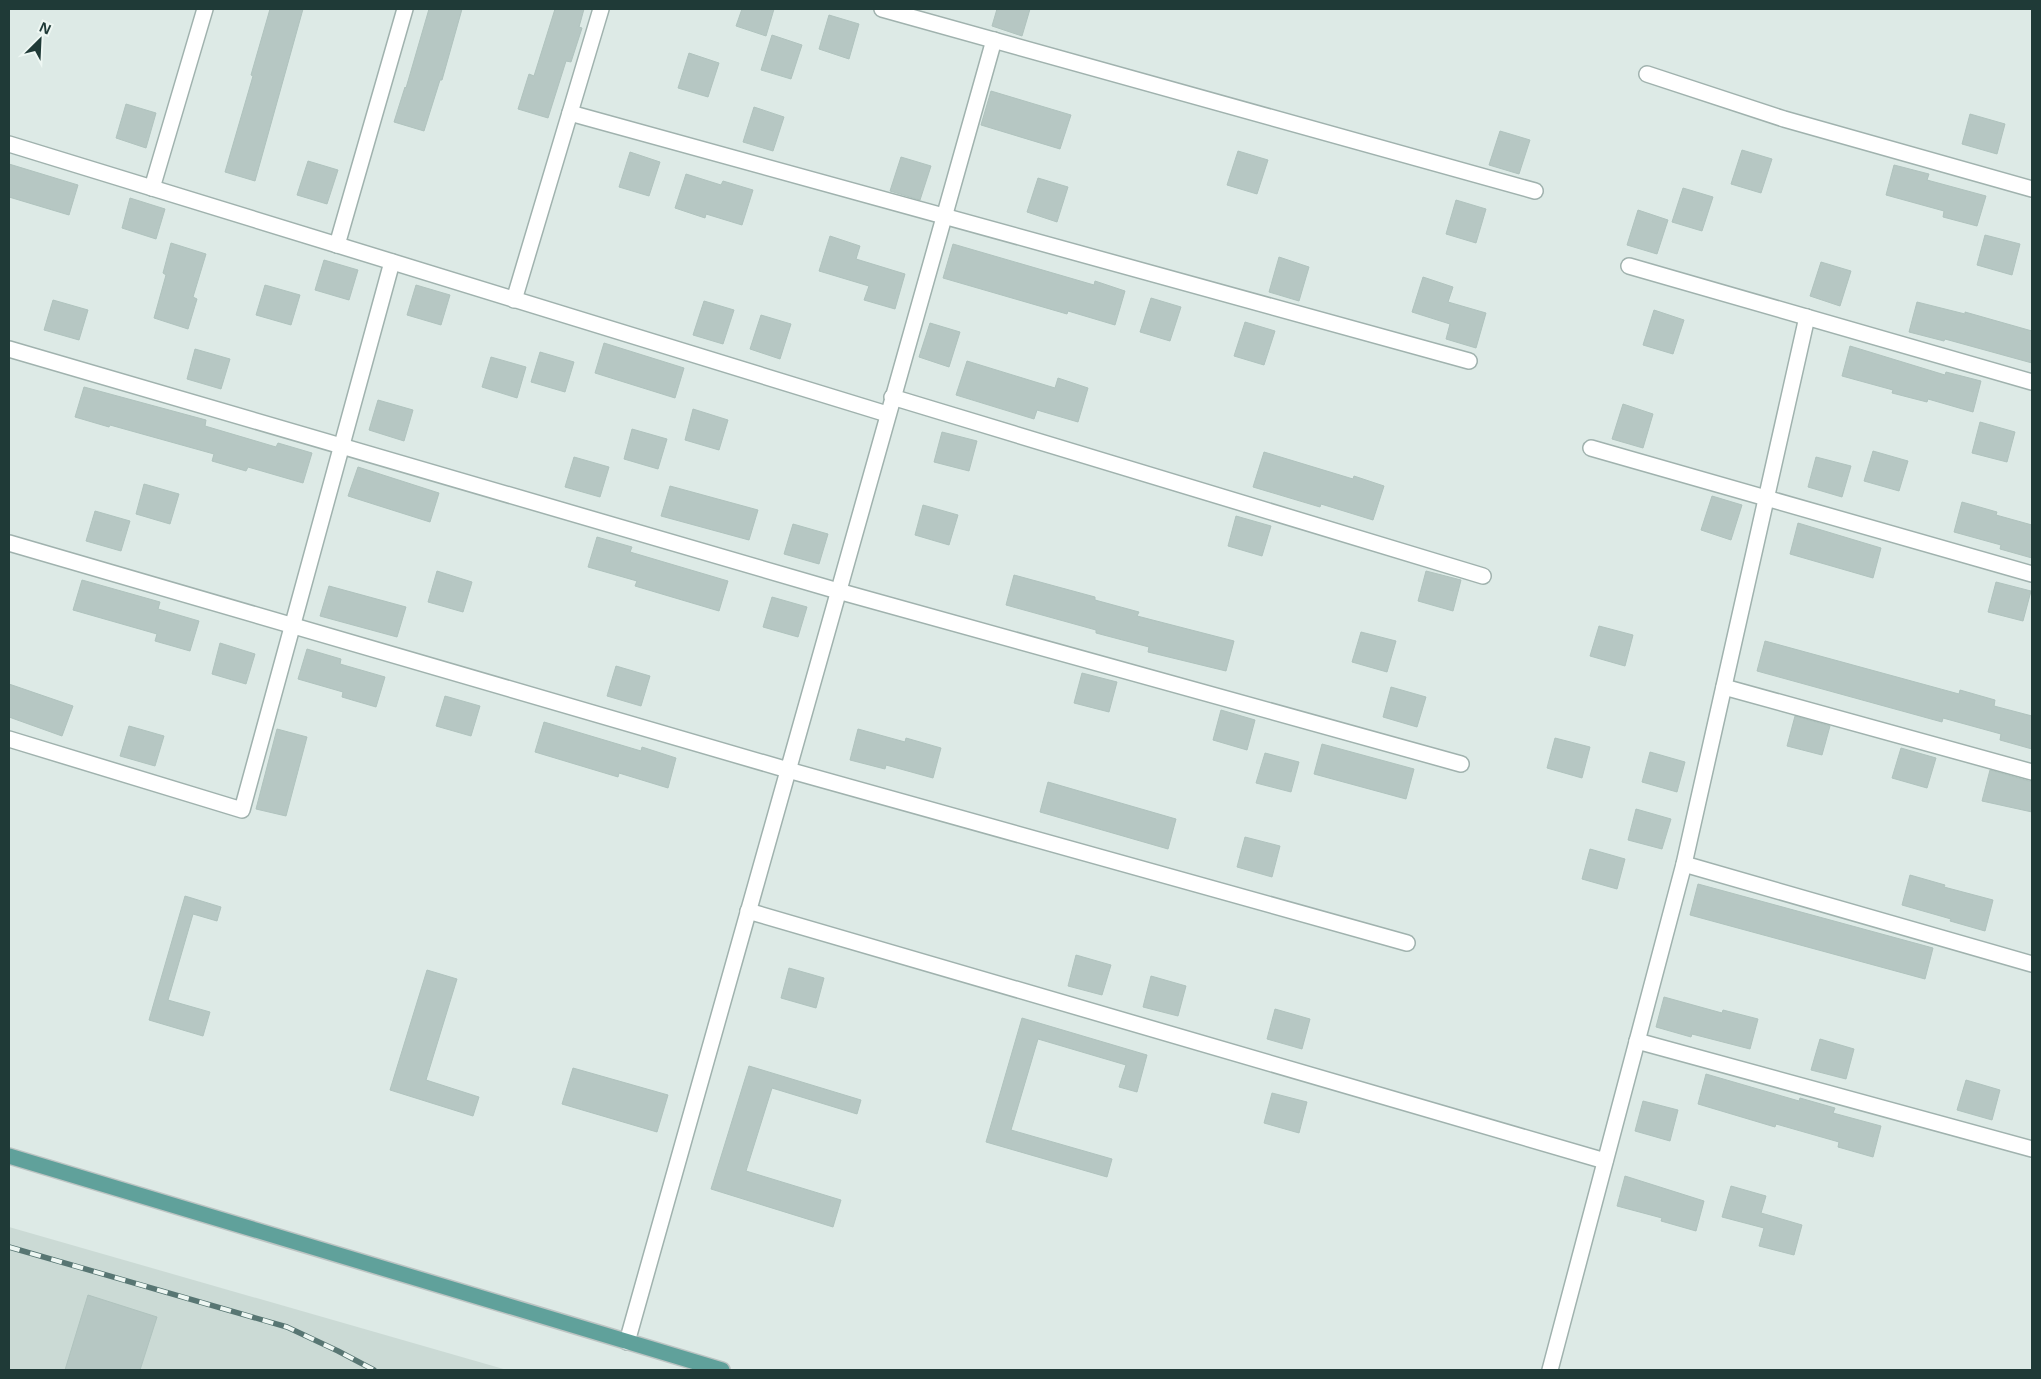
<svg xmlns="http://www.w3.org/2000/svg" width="2041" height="1379" font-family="'Open Sans',sans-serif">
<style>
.built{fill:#cbdad5}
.building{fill:#b6c7c3;stroke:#b0c3be}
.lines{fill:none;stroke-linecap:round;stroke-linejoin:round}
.minor-casing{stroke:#a0b2ae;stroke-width:18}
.major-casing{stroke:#bcc4c3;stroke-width:18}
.minor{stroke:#fff;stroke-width:15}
.major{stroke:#60a19b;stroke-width:15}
.rail-casing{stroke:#587673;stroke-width:5.5}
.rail{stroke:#eef7f3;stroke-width:4;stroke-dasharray:11;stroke-linecap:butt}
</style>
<rect width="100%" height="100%" fill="#ddeae6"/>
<polygon class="built" points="9,1227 507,1370 9,1370"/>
<g class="building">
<polygon points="270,9 303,9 255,181 225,172 253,76 251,75"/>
<polygon points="429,9 462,9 442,80 440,80 424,131 394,122 405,87 406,88"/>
<polygon points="555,9 584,9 579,27 582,28 571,62 566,61 548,118 518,109 529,74 534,76"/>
<polygon points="742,9 774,9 766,36 736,26"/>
<polygon points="997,9 1030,9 1022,36 992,26"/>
<polygon points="829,15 859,24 849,59 819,49"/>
<polygon points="772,35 802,45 791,79 761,70"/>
<polygon points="689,53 719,63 708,97 678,88"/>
<polygon points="991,91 1071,115 1060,149 981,125"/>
<polygon points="126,104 156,113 146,148 116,138"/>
<polygon points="754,107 784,117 773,151 743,142"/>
<polygon points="1970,114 2005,124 1997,154 1962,144"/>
<polygon points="1500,131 1530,140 1519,174 1489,165"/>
<polygon points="1742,150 1772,159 1761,193 1731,184"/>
<polygon points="1238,151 1268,160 1257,194 1227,185"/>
<polygon points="630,152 660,162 649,196 619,187"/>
<polygon points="901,157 931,166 920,200 890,191"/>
<polygon points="308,161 338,170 327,204 297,195"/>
<polygon points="9,164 78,185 69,215 9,197"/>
<polygon points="1894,165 1929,174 1927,180 1986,196 1977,226 1943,217 1944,211 1886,195"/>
<polygon points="686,174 721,185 723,181 753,190 742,225 706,214 705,218 675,208"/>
<polygon points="1038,178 1068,187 1057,222 1027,212"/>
<polygon points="1683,188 1713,197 1702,231 1672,222"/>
<polygon points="130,198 165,209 156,239 122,228"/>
<polygon points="1456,200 1486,209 1476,243 1446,234"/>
<polygon points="1638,210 1668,220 1657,254 1627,245"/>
<polygon points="1985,235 2020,244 2012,275 1977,265"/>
<polygon points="830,236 860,246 856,259 905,274 895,309 864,300 869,286 819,271"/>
<polygon points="171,243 206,254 193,297 197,299 188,329 154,318 166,275 163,273"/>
<polygon points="953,244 1094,285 1095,281 1125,291 1115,325 1068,311 1067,314 943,278"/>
<polygon points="1279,257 1309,267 1299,301 1269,292"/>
<polygon points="324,260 358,270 349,300 315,290"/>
<polygon points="1821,262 1851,271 1840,306 1810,296"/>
<polygon points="1423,277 1453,287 1448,302 1486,313 1476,348 1446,339 1450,324 1412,312"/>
<polygon points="265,285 300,295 291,325 256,315"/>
<polygon points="416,285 450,295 441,325 407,315"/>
<polygon points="1151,298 1181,307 1170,341 1140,332"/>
<polygon points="53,300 88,310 79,340 44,330"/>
<polygon points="704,301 734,310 723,344 693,335"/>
<polygon points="1917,302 1965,314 1965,312 2032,331 2032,363 1945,339 1944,341 1909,332"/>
<polygon points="1654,310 1684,320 1673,354 1643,345"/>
<polygon points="761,315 791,324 780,359 750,349"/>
<polygon points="1245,322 1275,331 1264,365 1234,356"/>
<polygon points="930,323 960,332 949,367 919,357"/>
<polygon points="604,343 684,368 675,398 595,373"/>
<polygon points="1850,346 1945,375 1946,372 1981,381 1973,412 1928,399 1927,402 1892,393 1893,390 1842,376"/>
<polygon points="195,349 230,359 221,389 187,379"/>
<polygon points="540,352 574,362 565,392 531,382"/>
<polygon points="491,357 526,367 517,398 482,387"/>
<polygon points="967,361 1055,388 1058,378 1088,388 1078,422 1037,410 1034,419 956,395"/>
<polygon points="84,387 206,420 205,426 276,447 278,443 312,453 303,483 248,467 246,471 212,461 214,454 110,425 109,427 75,417"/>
<polygon points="378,400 413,410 404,441 369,430"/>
<polygon points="1623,404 1653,414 1643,448 1612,439"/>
<polygon points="693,409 728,420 719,450 685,440"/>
<polygon points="1980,422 2015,432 2007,462 1972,453"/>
<polygon points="632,429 667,439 658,469 624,459"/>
<polygon points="942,432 977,441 969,471 934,462"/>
<polygon points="1873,451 1908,461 1899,491 1864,481"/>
<polygon points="1264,452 1353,479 1354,476 1384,486 1373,520 1321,504 1320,507 1253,487"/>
<polygon points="574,457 609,467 600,497 565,487"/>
<polygon points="1816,457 1851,466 1842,497 1808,487"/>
<polygon points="358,467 439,493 430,522 348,496"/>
<polygon points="144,484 179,494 170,524 136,514"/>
<polygon points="670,486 758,510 749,540 661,516"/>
<polygon points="1712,496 1742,505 1731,540 1701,530"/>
<polygon points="1962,502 1997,512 1996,515 2032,525 2032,558 2000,549 2001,545 1954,532"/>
<polygon points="923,505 958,515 949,545 915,535"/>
<polygon points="95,511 130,521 121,551 86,541"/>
<polygon points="1236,516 1271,526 1262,556 1228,546"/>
<polygon points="1798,523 1881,548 1873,578 1790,554"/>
<polygon points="793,524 828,534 819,564 784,554"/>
<polygon points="597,537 632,547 630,552 728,581 719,611 635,586 637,581 588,567"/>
<polygon points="437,571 472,582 463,612 428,602"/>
<polygon points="1426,571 1461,580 1453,611 1418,601"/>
<polygon points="1014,575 1095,597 1095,600 1139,612 1137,616 1234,641 1226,671 1148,652 1149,647 1096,633 1096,630 1006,605"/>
<polygon points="82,580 160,602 158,609 199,621 190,651 155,641 157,634 73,610"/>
<polygon points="1996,582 2031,591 2023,621 1988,612"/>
<polygon points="329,586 406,607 397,637 320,616"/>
<polygon points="772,597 807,607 798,637 763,627"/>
<polygon points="1599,626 1633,635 1625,666 1590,656"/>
<polygon points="1361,632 1396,641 1387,672 1352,662"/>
<polygon points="1765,641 1959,694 1960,690 1995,700 1994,706 2032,716 2032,749 2000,740 2001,734 1943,718 1942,722 1757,671"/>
<polygon points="220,643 255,654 246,684 212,674"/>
<polygon points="307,649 341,659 340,664 385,677 376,707 342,697 343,692 298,679"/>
<polygon points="616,666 650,676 641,706 607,696"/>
<polygon points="1082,673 1117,682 1109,712 1074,703"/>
<polygon points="9,684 73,706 62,736 9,717"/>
<polygon points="1391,687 1426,697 1417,727 1383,717"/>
<polygon points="445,696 480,706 471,736 436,726"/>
<polygon points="1221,710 1255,720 1247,750 1213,740"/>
<polygon points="1795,716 1830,726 1822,755 1787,746"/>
<polygon points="544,722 641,751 642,747 676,758 668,788 619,773 618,777 535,752"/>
<polygon points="129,726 164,736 155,766 120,756"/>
<polygon points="277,729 307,737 286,816 256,809"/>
<polygon points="858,729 905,742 906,738 941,748 933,778 886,765 885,769 850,760"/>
<polygon points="1555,738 1590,747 1582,778 1547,768"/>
<polygon points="1322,744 1414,769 1406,799 1314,774"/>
<polygon points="1901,748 1936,758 1927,788 1892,778"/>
<polygon points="1650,752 1685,762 1677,792 1642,782"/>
<polygon points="1265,753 1299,762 1291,792 1256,783"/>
<polygon points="1990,770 2032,782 2032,812 1982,801"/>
<polygon points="1048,782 1176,819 1168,849 1040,812"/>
<polygon points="1636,809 1671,819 1662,849 1628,840"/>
<polygon points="1245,837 1280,846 1272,877 1237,867"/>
<polygon points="1590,849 1625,859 1617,889 1582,879"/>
<polygon points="1910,875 1945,885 1944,887 1993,900 1985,931 1950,921 1951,919 1902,905"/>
<polygon points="1698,884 1933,948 1925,979 1690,915"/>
<polygon points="185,896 221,907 217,921 193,914 168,1000 210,1012 203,1036 149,1020"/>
<polygon points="1076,955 1111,965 1102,995 1068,986"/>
<polygon points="789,968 824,978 816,1008 781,998"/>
<polygon points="427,970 457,979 426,1080 479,1097 473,1116 390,1090"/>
<polygon points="1151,976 1186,986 1178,1016 1143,1007"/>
<polygon points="1664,997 1722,1013 1723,1010 1758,1019 1750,1049 1692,1034 1691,1037 1656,1027"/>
<polygon points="1275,1009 1310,1019 1302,1049 1267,1039"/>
<polygon points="1022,1018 1147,1055 1137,1092 1119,1087 1126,1065 1038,1039 1011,1130 1112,1159 1107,1177 986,1142"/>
<polygon points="1820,1039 1854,1049 1846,1079 1811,1070"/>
<polygon points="749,1066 861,1100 857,1114 772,1088 746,1171 841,1200 833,1227 711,1189"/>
<polygon points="573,1068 668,1095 657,1132 562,1104"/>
<polygon points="1706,1074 1799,1101 1800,1098 1835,1108 1833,1113 1881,1126 1873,1157 1838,1147 1839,1142 1776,1124 1775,1127 1698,1104"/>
<polygon points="1966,1080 2000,1090 1992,1120 1957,1110"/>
<polygon points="1272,1093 1307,1102 1299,1133 1264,1123"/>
<polygon points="1643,1101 1678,1110 1670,1141 1635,1131"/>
<polygon points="1625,1176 1704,1201 1696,1231 1661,1221 1662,1218 1617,1206"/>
<polygon points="1731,1186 1766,1196 1761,1213 1802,1225 1794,1255 1759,1246 1764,1228 1722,1217"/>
<polygon points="88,1295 157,1317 140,1370 65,1370"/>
</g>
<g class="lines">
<g class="minor-casing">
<g id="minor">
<polyline points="882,9 1535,191"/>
<polyline points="1647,74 1784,119 2032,189"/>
<polyline points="570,113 1469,361"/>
<polyline points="9,144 887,414"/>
<polyline points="152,188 205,9"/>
<polyline points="337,245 405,9"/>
<polyline points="1629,266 2032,382"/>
<polyline points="514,300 601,9"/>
<polyline points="9,349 838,591 1461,764"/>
<polyline points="892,397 1483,576"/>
<polyline points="1591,448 2032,574"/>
<polyline points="9,543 788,770 1407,943"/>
<polyline points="1724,687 2032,772"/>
<polyline points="9,739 242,810 392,262"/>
<polyline points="1684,864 2032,964"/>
<polyline points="748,911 1605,1161"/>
<polyline points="1637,1041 2032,1149"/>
<polyline points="627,1342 994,40"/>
<polyline points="1550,1370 1684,864 1807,317"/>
</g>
</g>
<g class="major-casing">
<polyline id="major" points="9,1156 722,1370"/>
</g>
<use href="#minor" class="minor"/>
<use href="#major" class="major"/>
<g class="rail-casing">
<polyline id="rail" points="9,1247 287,1327 338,1351 374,1370"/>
</g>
<use href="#rail" class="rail"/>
</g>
<rect width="2041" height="1379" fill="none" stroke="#1f3a37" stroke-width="20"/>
<g transform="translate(40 40) rotate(24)" stroke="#eef7f3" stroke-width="4" paint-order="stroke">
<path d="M0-4L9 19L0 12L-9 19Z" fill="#1f3a37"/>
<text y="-8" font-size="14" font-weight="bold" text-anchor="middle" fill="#1f3a37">N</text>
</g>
</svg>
